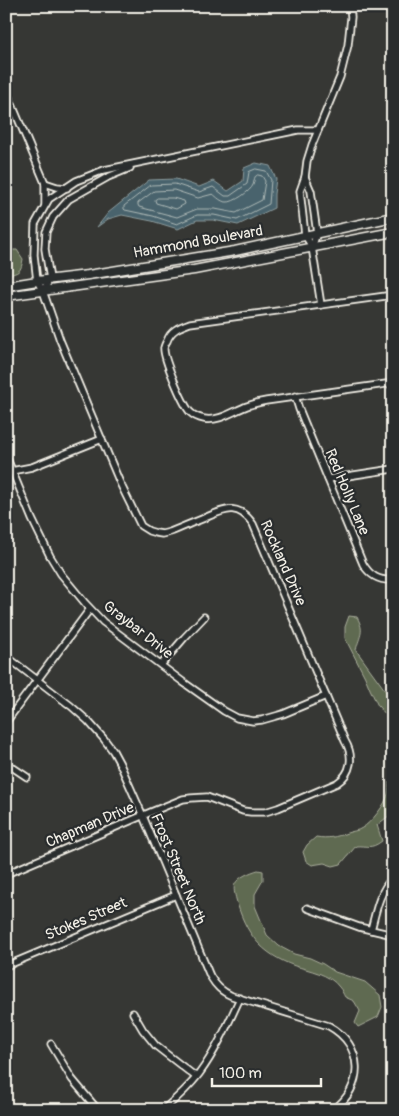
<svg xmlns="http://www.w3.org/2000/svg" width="399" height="1116" font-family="Pangolin,sans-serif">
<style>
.green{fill:#5f6a51;stroke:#aaae9c}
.water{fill:#48646d;stroke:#8d9c9e}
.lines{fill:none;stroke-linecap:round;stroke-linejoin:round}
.shore{stroke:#afb9b7;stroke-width:1}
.minor-casing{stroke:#f4f1e8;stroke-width:9}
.tertiary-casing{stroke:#f4f1e8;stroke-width:11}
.minor{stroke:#2a2d2e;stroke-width:5.5}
.tertiary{stroke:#2a2d2e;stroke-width:8}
.labels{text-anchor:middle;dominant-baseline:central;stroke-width:4.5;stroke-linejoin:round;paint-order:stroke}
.street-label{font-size:15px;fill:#f4f1e8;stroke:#2a2d2e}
</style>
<rect width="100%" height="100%" fill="#363734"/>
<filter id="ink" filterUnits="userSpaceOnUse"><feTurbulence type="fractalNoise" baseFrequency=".02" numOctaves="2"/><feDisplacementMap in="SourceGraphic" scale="10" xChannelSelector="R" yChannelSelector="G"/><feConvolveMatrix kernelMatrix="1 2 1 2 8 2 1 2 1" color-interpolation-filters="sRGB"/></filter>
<g filter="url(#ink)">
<g class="green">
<path d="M6 250H17L23 259C21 272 19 273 6 275Z"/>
<path d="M349 616 357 617C365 632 360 634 356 650L393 701V737L389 718 378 706 370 689 365 677 345 638V627Z"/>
<path d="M393 778V815H390L377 825 382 841C370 850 368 845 356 846L341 864 333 866 324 863 312 865 306 861 303 852 307 845 316 837C328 839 336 837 347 833 352 831 358 831 362 828 371 823 386 804 388 794 389 790 388 785 389 782Z"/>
<path d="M258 870 263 871V880L255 894V906L267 935 279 946 294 954 310 958 323 964 335 972 365 982 380 995 382 1007 378 1017 358 1027 355 1023 360 1011 354 1001 345 997C343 994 342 990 339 987 330 974 308 970 295 966 261 954 245 933 236 899 235 895 233 888 235 884 238 877 251 872 258 870Z"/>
</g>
<polygon class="water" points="256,163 270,166 276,179 274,194 274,208 238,225 213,220 197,220 178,229 152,221 122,215 108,219 97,227 108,213 149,180 176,179 199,187 214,181 228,191 243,181 244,168"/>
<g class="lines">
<g class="shore">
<polygon points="256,169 266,171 271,180 269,204 237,220 214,215 197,215 177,224 153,216 125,210 124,209 124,206 151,185 175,184 199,192 213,187 225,196 230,196 247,184 249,172"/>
<path d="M258 175 262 176 265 181 262 200 236 213 215 209H197L177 217 139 207 138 205V203L154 191 174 190 198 198 213 194C217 197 221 202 227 202 233 203 251 191 253 185 254 183 254 179 255 177Z"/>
<polygon points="158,198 173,198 184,201 185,204 176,209 156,203 155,200"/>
</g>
<g class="minor-casing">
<g id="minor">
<polyline points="6,90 45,183 45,205"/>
<polyline points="305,177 311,191 317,233 312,247"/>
<polyline points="45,183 57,187 67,188"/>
<polyline points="43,291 50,279 45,249 46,232 53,217 69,199 108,177 130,168"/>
<path d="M393 295 190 323C179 327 171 330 167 341 166 342 164 347 164 348 163 358 183 404 190 412 193 415 199 418 204 419 218 422 234 411 247 406 253 404 259 402 266 401L393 383"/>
<polyline points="321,305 312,247 305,235 300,191 305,177 307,161 312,145 340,77 348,45 351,17 350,6"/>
<path d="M295 396 299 409 363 564C370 576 379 581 393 580"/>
<polyline points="6,456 32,519 50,556 61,574 85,603 103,622 183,682 224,711 237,718 253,721 262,720 283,714 326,696"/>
<polyline points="6,472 32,467 102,439"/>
<polyline points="328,479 393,469"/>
<path d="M6 656 71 706 88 721 104 739 113 751 120 764 143 816 210 976C216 986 221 991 232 996L329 1026C364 1045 365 1087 333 1110"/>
<polyline points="161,665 184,638 204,617"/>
<polyline points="6,722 90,609"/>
<polyline points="6,763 27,777"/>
<path d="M6 874 151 812 183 799 191 798 207 797 243 811 251 812H265L278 808 337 783C352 773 354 756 345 741L253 524C237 501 224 510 202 519 191 523 181 528 170 532L162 534 156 533 149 531 141 526 120 483 60 340 43 291 37 281 34 255 35 224 49 199 76 181 104 170 274 135 298 130H318"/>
<polyline points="307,908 359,927 393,935"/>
<path d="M371 930C376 911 379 892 393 877"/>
<polyline points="6,966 176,895"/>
<polyline points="133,1013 143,1030 156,1046 196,1077"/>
<polyline points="51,1044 72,1079 98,1110"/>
<path d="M163 1110C176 1099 189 1087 199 1074 216 1051 228 1024 240 998"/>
</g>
</g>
<g class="tertiary-casing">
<g id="tertiary">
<polyline points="6,286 37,281 88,275 235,251 393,217"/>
<polyline points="6,296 194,270 393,232"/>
</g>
</g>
<use href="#minor" class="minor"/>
<use href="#tertiary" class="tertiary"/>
</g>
</g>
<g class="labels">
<g class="street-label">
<text transform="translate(198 242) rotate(-10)">Hammond Boulevard</text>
<text transform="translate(347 492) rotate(67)">Red Holly Lane</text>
<text transform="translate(283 563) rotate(66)">Rockland Drive</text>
<text transform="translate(138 630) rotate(38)">Graybar Drive</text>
<text transform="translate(90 825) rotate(-23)">Chapman Drive</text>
<text transform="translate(178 869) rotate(67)">Frost Street North</text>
<text transform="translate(86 919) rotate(-23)">Stokes Street</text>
</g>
</g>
<rect width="399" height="1116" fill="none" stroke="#2a2d2e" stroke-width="25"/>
<rect x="12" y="12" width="374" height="1091" fill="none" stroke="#f4f1e8" stroke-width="2" filter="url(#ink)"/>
<path d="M212 1078v8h109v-8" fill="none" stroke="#f4f1e8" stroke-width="2.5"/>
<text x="219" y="1078" font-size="15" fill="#f4f1e8" stroke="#2a2d2e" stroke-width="4" paint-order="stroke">100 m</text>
</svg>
